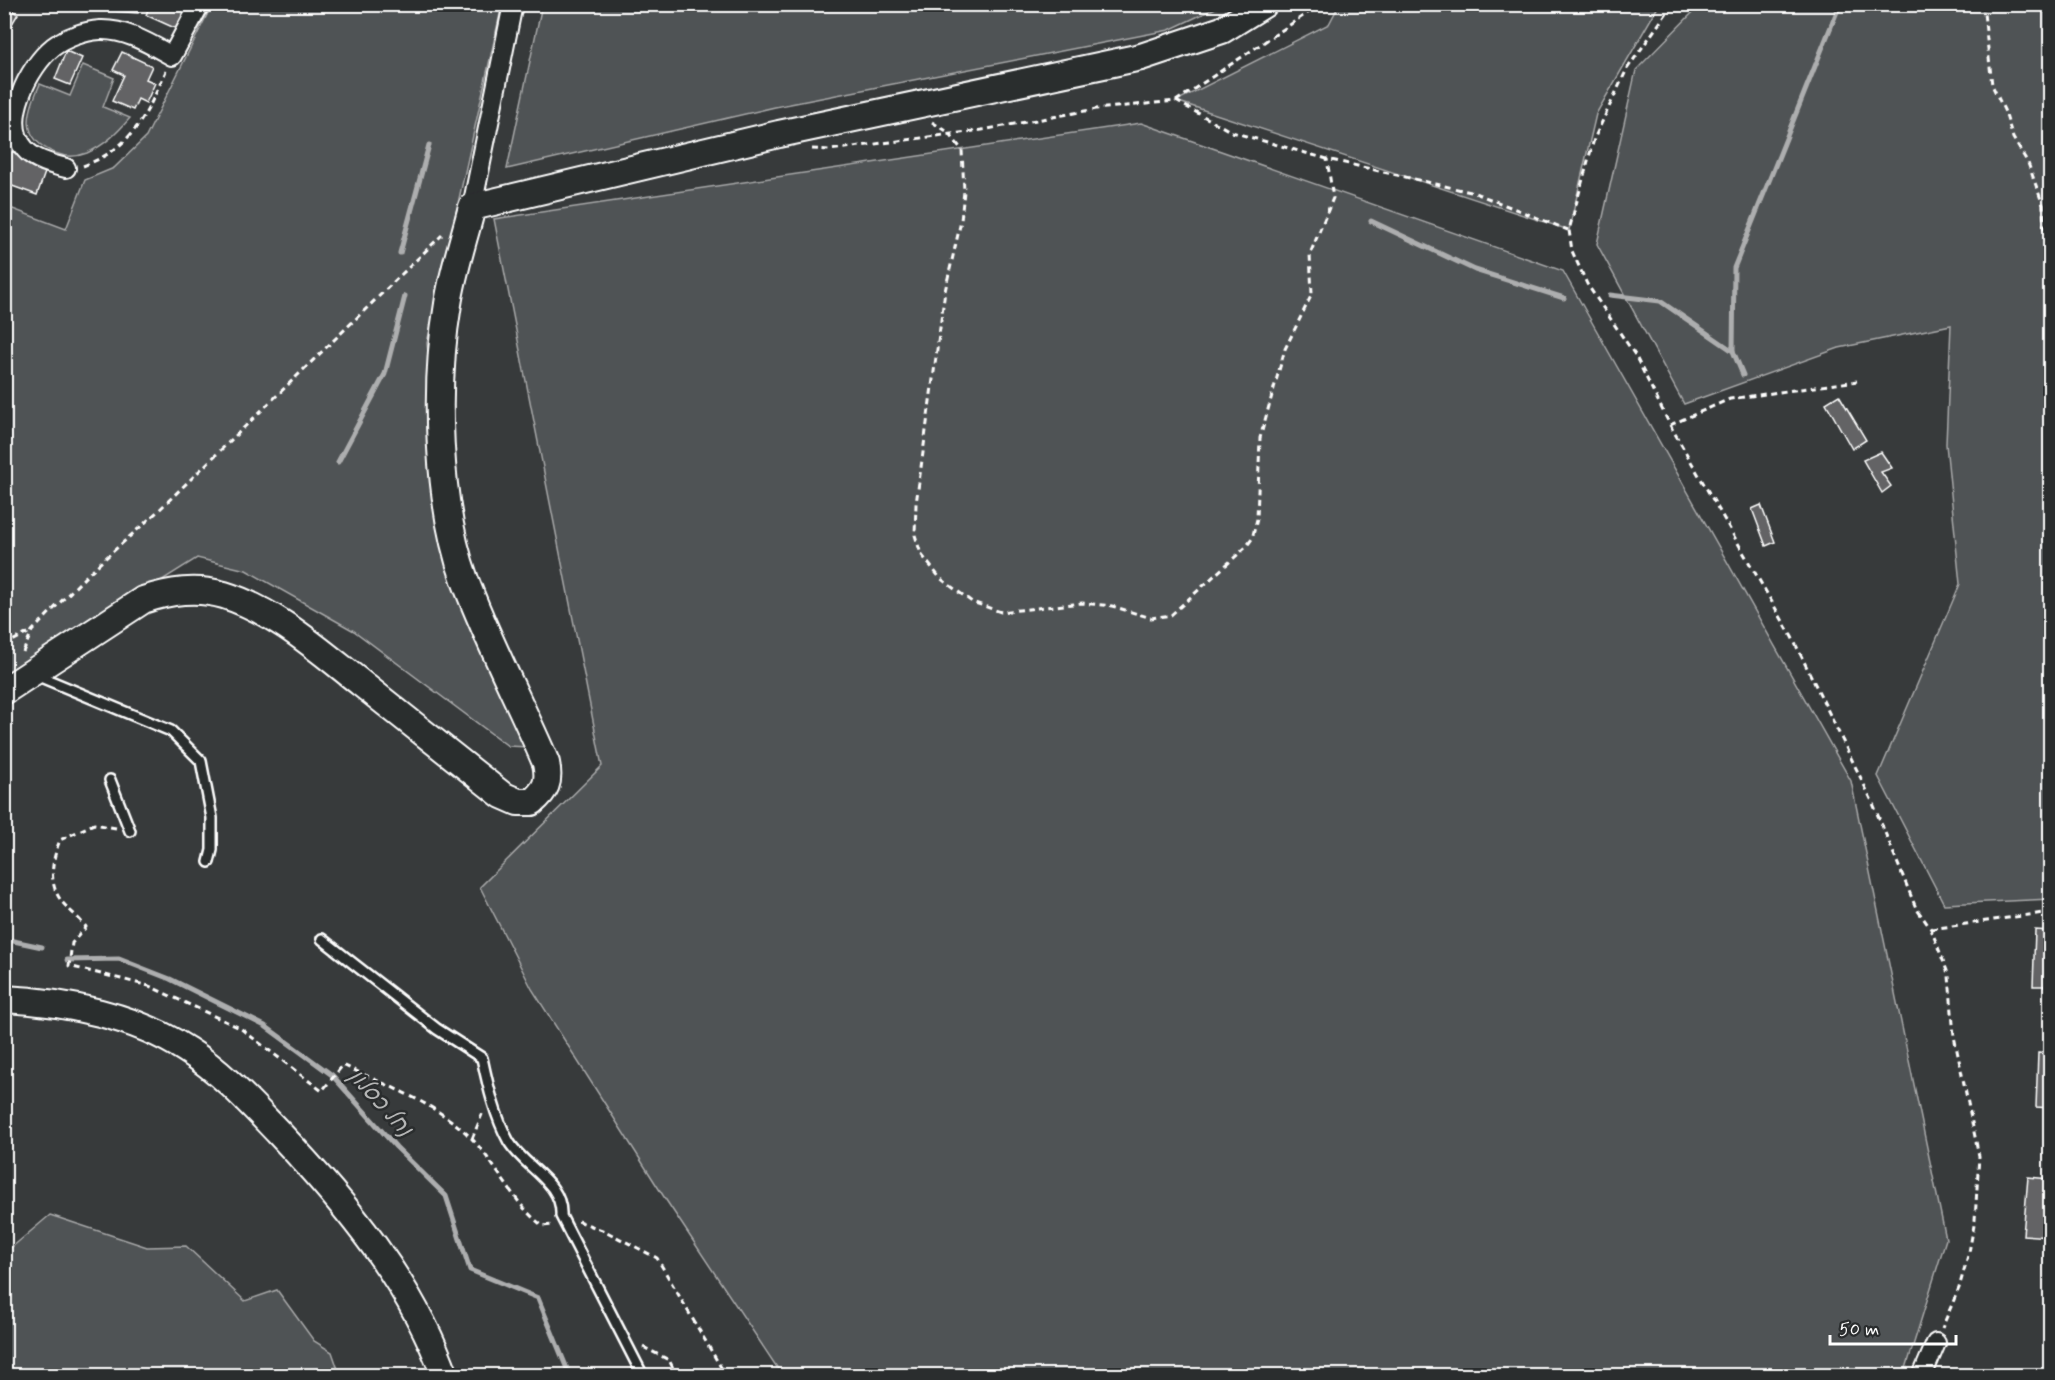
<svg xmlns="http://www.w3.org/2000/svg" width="2055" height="1380" font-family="Mynerve,'Playpen Sans Hebrew',sans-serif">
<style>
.green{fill:#505354;stroke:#a8a9aa;stroke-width:1.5}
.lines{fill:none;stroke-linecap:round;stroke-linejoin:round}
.stream{stroke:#adaeaf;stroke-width:5}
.building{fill:#636465;stroke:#fff;stroke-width:1.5}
.lane-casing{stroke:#fff;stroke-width:14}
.street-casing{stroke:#fff;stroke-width:22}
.secondary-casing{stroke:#fff;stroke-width:30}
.path{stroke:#fff;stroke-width:3;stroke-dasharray:6 4.5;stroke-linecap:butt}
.lane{stroke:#2a2d2e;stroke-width:9}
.street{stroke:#2a2d2e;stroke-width:18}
.secondary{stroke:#2a2d2e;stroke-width:26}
.labels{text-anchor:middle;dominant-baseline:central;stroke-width:5;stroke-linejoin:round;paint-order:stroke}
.water-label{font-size:22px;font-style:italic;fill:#b4b5b5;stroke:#2a2d2e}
</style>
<rect width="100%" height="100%" fill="#373a3b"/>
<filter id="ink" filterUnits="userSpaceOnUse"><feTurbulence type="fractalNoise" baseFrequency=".0167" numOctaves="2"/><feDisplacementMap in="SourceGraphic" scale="12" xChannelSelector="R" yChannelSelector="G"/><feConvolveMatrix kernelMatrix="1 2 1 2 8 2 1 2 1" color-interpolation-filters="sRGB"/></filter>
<g filter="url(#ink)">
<g class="green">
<polygon points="212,5 502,5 427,343 447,541 528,747 508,746 354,631 246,570 197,558 5,679 5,206 66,229 85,180 114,168 146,137"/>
<polygon points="542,5 542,4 1222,5 1169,30 775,107 507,169"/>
<polygon points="1339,5 1659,5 1596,114 1569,230 1176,101 1329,24"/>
<polygon points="1700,5 2050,5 2050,899 1944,904 1878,776 1960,584 1946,444 1951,325 1839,348 1684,404 1597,244 1636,70"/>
<path d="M83 65 114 78 103 107 130 118C117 133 105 145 87 153 77 157 65 157 55 153 19 138 27 113 40 84L70 96Z"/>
<polygon points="1141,123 1563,271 1851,781 1946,1239 1904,1375 782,1375 666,1200 532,989 480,887 602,766 494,219"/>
<polygon points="50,1215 147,1247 186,1246 245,1301 277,1290 314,1341 332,1352 340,1375 5,1375 5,1253"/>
</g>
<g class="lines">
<g class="stream">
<polyline points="1371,221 1475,270 1564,298"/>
<polyline points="400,253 429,145"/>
<polyline points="1610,295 1660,301 1733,351"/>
<polyline points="1743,375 1733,351 1734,268 1840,4"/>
<polyline points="338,462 385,374 405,296"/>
<polyline points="4,939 42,947"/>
<polyline points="67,960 119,959 170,979 265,1026 332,1075 396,1147 446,1196 470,1270 538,1298 570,1376"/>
</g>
</g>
<g class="building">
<polygon points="99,4 139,4 138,13 99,10"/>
<polygon points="150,4 190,4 179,30 146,15"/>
<polygon points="4,6 18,14 4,37"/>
<polygon points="66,51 82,58 70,85 55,79"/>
<polygon points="122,52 152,66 146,79 155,83 146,103 138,99 133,110 112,101 124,75 113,70"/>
<polygon points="4,149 48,164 37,195 4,183"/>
<polygon points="1839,395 1866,440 1852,449 1826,403"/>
<polygon points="1881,452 1892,468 1881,472 1891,486 1882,493 1863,460"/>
<polygon points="1761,505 1775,542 1766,546 1752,509"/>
<polygon points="2035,930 2050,931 2050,986 2033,986"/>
<polygon points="2038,1053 2050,1054 2050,1108 2036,1107"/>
<polygon points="2028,1177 2050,1179 2050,1237 2023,1235"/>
</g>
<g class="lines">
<g class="lane-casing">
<g id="lane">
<polyline points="36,675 171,731 201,761 212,818 212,850 209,862"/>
<polyline points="110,780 130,831"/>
<path d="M322 939 437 1029 482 1058C488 1086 495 1117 509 1142 525 1168 563 1182 561 1216L643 1376"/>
</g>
</g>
<g class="street-casing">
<g id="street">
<path d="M66 168C53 165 34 160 25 149 0 122 29 66 53 47 65 38 84 31 100 30 126 29 150 44 172 56L200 4"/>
<polyline points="472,207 513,4"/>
<polyline points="1922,1376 1936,1343"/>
</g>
</g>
<g class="secondary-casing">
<g id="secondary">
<path d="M4 691 143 600C170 591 196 587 224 595 276 611 320 651 362 684 408 721 455 758 502 795L518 802H532C546 790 550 782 546 763 520 702 488 642 465 580 437 503 434 385 448 304 453 271 464 239 472 207L779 134 1141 57 1222 30 1264 4"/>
<path d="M4 999C66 1002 136 1016 187 1050 222 1072 250 1103 278 1132 345 1203 412 1283 445 1376"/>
</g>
</g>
<g class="path">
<polyline points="1673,4 1627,69 1594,139 1569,230 1572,251 1587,284 1635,355 1670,425 1792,637 1872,801 1916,908 1931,929 1949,976 1954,1036 1979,1156 1975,1220 1969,1252 1959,1288 1942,1328"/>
<polyline points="1983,4 1992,85 2005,112 2013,138 2028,163 2043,205 2044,231 2050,259"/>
<polyline points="1176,101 1232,132 1327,159 1475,193 1568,230"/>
<polyline points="932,122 948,132 962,150 964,191 961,221 945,291 916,504 915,535 921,554 940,578 972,602 1001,612 1082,603 1112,606 1151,618 1171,615 1246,547 1252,539 1257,519 1260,438 1285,349 1312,294 1310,254 1333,198 1327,159"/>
<polyline points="812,149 830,150 982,130 1096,109 1176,101 1321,4"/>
<path d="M83 166C133 147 145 117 166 71"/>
<polyline points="1670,425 1730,399 1857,381"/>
<polyline points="4,645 32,631"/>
<polyline points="23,652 32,631 89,573 157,512 442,235"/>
<path d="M116 828 94 824 60 840C52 860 47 884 63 903 70 911 79 918 86 927L72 943 69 966 149 986 240 1028 322 1091 343 1065C387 1086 440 1104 474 1141 497 1166 516 1207 543 1226L552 1225"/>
<polyline points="1931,929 2050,912"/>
<polyline points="472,1139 483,1112"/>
<polyline points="578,1221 605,1231 657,1258 726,1376"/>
<polyline points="643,1347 669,1360 677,1376"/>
</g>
<use href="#lane" class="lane"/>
<use href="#street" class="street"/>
<use href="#secondary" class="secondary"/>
</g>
</g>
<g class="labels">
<g class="water-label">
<text transform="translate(380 1103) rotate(48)">נחל כסלון</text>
</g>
</g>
<rect width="2055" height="1380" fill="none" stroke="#2a2d2e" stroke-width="24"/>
<rect x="12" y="12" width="2031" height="1356" fill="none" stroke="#fff" stroke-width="2" filter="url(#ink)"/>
<path d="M1830 1335v9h126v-9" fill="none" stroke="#ffffff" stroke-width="3"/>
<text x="1839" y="1335" font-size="18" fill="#ffffff" stroke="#2a2d2e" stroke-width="4.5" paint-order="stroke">50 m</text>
</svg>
